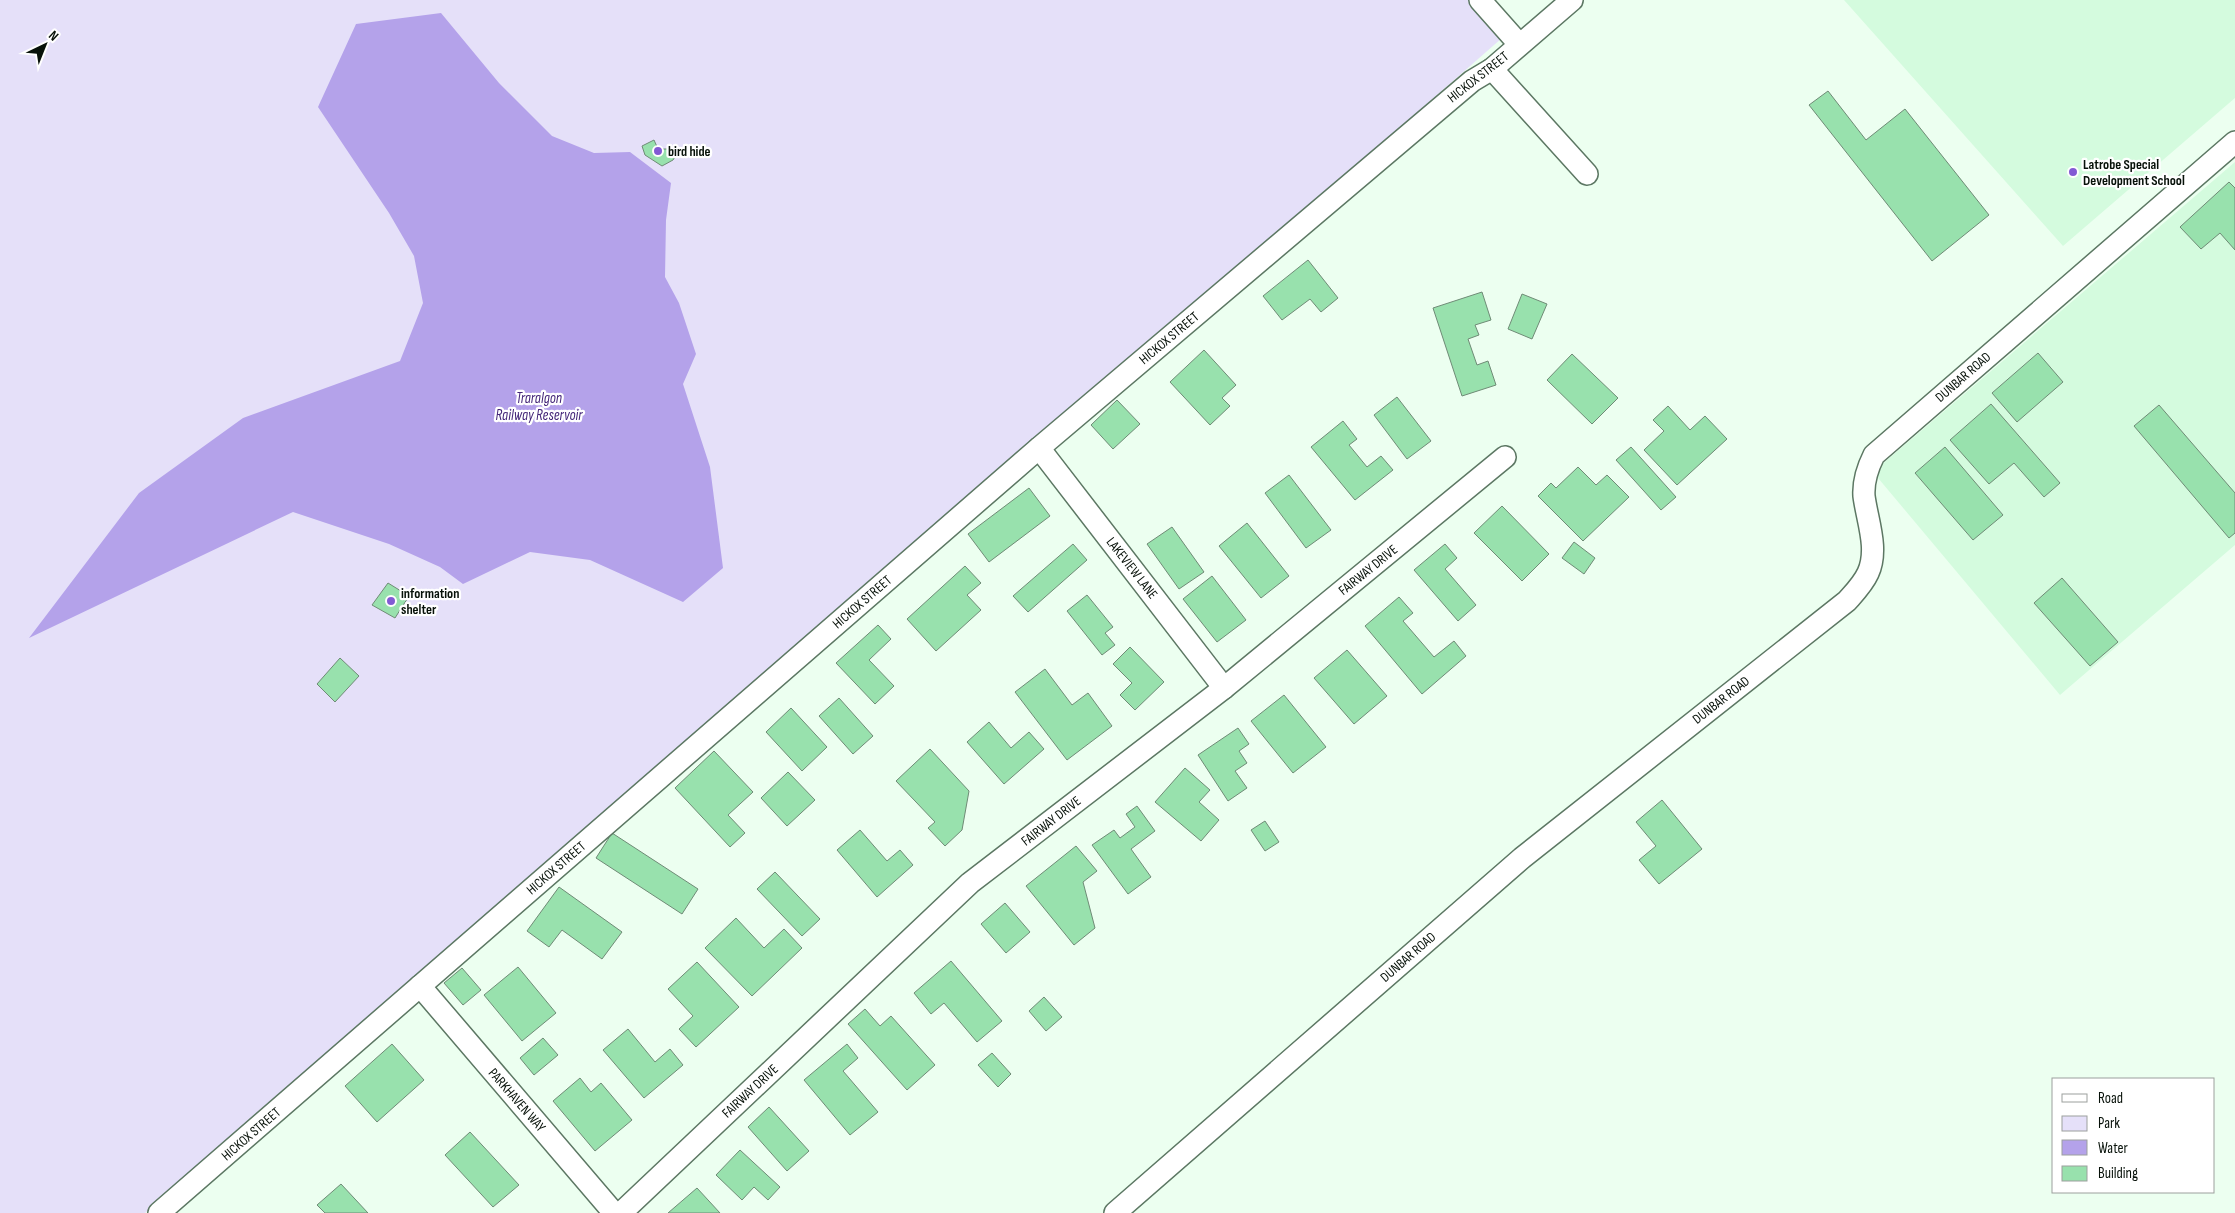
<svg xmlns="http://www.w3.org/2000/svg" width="2235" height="1213" font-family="'Sofia Sans Condensed',sans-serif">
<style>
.built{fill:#d4fbde}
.green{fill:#e5e0f9}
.water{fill:#b4a2ea}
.building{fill:#98e1ad;stroke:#6f8b76}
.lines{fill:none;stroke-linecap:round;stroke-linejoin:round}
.street-casing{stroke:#5c7763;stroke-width:24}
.street{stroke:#fff;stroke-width:21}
.poi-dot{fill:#825ad4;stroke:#fff;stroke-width:2}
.labels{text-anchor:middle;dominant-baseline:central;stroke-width:4.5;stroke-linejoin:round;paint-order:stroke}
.street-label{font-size:14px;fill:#071109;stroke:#fff}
.poi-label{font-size:14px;font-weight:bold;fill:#071109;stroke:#fff;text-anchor:start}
.water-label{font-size:15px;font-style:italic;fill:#432578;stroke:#fff}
</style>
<rect width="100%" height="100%" fill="#ecfff0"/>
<g class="built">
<polygon points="1844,0 2235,0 2235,98 2063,246"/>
<polygon points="2235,162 2235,545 2060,695 1873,472"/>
</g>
<polygon class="green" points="0,0 1469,0 1502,38 564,861 145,1213 0,1213"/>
<polygon class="water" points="441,13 499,83 552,136 594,153 630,152 671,183 666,220 665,277 679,303 696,354 683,384 710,467 723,568 683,602 590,560 530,552 463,584 440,567 389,544 293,512 29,638 139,493 243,418 400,361 423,303 414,256 389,213 318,107 356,24"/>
<g class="building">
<polygon points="1828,91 1866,140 1905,109 1989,215 1932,261 1809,105"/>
<polygon points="654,140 658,149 669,149 677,154 673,160 662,166 645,155 642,146"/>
<polygon points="2229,182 2235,188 2235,250 2220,233 2201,249 2180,227"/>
<polygon points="1308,260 1338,298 1321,312 1310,299 1282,320 1263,296"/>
<polygon points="1482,292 1491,320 1475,325 1479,335 1468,339 1477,365 1488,361 1496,385 1462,396 1433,308"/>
<polygon points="1522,294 1547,304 1532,339 1508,329"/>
<polygon points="1204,350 1236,385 1222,398 1230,406 1210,425 1170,382"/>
<polygon points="2038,353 2063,382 2017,422 1992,393"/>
<polygon points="1572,354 1618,398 1592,424 1547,380"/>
<polygon points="1397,397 1431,441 1407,459 1374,415"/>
<polygon points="1117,400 1140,424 1113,449 1091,425"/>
<polygon points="1991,404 2060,483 2044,497 2014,463 1989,484 1950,440"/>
<polygon points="2159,405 2235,493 2235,533 2229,538 2134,426"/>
<polygon points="1668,406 1690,430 1705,416 1727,439 1677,485 1644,450 1664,431 1653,420"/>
<polygon points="1343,421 1357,439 1349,445 1367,467 1381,456 1393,470 1355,500 1311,447"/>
<polygon points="1631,447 1676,497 1661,510 1616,460"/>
<polygon points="1945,447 2003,515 1973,540 1915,473"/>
<polygon points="1578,467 1596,485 1607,475 1629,497 1583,541 1538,496 1551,483 1556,488"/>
<polygon points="1289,475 1331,530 1306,548 1265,493"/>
<polygon points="1029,488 1050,516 989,562 968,534"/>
<polygon points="1502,506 1549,554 1522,581 1474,533"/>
<polygon points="1247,523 1289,576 1261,598 1219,546"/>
<polygon points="1172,527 1204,572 1179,589 1147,544"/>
<polygon points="1574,542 1595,558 1584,574 1562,558"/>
<polygon points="1073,544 1087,560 1028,612 1013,596"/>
<polygon points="1445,544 1457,558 1445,569 1476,605 1458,621 1414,570"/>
<polygon points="965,566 981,583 967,595 981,610 936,651 907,619"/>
<polygon points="1212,576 1246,620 1217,642 1183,599"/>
<polygon points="2062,578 2118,642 2090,666 2034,603"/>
<polygon points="388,583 409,596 395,618 372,605"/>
<polygon points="1087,595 1113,627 1105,633 1115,645 1102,655 1067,611"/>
<polygon points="1399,597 1413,613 1403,621 1434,657 1454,641 1466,656 1422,694 1365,626"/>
<polygon points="878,625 891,639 869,660 894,686 875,704 836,663"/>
<polygon points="1130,647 1164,682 1135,710 1120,695 1132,683 1113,664"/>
<polygon points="1347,650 1387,696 1354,724 1314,678"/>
<polygon points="340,658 359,676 335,702 317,684"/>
<polygon points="1045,669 1072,705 1088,693 1112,726 1067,760 1015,692"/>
<polygon points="1284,695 1326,747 1293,773 1251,721"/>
<polygon points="839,698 873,736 853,754 819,716"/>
<polygon points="791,708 827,747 802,771 766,732"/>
<polygon points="989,722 1011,748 1029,732 1044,749 1004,784 967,742"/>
<polygon points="1238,728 1249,744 1239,751 1247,763 1235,771 1247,788 1228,801 1198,755"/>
<polygon points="930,749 969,791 962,830 945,846 928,828 935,822 896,781"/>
<polygon points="714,751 753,792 728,815 745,833 730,847 675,788"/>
<polygon points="1185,768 1210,790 1199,802 1219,820 1201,841 1155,802"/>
<polygon points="788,772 815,800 787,826 761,798"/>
<polygon points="1662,800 1702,849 1659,884 1639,860 1656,846 1636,822"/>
<polygon points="1137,806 1155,831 1131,849 1151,877 1128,894 1092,845 1114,830 1120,838 1135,827 1126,814"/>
<polygon points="1265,821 1279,842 1265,851 1251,830"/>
<polygon points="860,830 887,861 900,850 913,865 877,897 837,850"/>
<polygon points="612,833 698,889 682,914 596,858"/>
<polygon points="1076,846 1097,871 1083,882 1095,928 1074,945 1026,886"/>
<polygon points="775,872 820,919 802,936 757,889"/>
<polygon points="559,887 622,932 602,959 562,930 549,947 527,931"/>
<polygon points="1005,903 1030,932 1006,953 981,924"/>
<polygon points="736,918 764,948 784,929 802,948 752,996 705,948"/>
<polygon points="951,961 1002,1021 977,1042 944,1003 931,1014 914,993"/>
<polygon points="697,962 739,1007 696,1047 679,1029 693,1016 668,989"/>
<polygon points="518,967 556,1013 522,1041 484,995"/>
<polygon points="462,968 481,990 463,1005 444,983"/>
<polygon points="1044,997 1062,1017 1046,1031 1029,1011"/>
<polygon points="865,1009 880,1026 891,1016 935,1065 907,1090 848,1024"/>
<polygon points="628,1029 655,1062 670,1049 683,1065 644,1098 603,1050"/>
<polygon points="543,1038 558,1055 534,1075 520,1058"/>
<polygon points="392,1044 424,1080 377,1122 345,1086"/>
<polygon points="847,1044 858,1058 843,1071 878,1112 850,1135 804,1080"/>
<polygon points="992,1053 1011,1074 998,1087 978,1065"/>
<polygon points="580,1078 591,1092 601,1083 632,1120 595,1151 553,1101"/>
<polygon points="769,1107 809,1151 787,1171 748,1127"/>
<polygon points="470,1132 519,1185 493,1207 445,1155"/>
<polygon points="740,1150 780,1187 768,1200 754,1187 742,1200 716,1175"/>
<polygon points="341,1184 368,1213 325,1213 317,1205"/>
<polygon points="697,1188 720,1213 668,1213"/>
</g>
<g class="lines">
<g class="street-casing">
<g id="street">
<polyline points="1480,0 1519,44"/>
<polyline points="1492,69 1587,174"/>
<polyline points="1039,448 1224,688"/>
<polyline points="420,986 614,1213"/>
<polyline points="159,1213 1039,448 1472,81 1492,69 1572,0"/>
<polyline points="621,1213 970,883 1224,688 1505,457"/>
<path d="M1115 1213 1522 858 1847 601C1855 592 1863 584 1868 573 1879 549 1867 520 1864 496 1863 481 1867 469 1874 455L2235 142"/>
</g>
</g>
<use href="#street" class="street"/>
</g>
<g class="poi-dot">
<circle cx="658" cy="151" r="5"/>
<circle cx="2073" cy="172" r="5"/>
<circle cx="391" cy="601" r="5"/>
</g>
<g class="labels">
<g class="street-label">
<text transform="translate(1478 77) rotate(-38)">HICKOX STREET</text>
<text transform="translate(1169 338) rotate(-40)">HICKOX STREET</text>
<text transform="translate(1963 377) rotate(-41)">DUNBAR ROAD</text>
<text transform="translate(1132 568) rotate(52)">LAKEVIEW LANE</text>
<text transform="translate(1368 570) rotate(-39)">FAIRWAY DRIVE</text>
<text transform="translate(862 602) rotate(-41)">HICKOX STREET</text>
<text transform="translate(1721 700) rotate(-38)">DUNBAR ROAD</text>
<text transform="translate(1051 821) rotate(-38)">FAIRWAY DRIVE</text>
<text transform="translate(556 868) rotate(-41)">HICKOX STREET</text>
<text transform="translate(1408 957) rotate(-41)">DUNBAR ROAD</text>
<text transform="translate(750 1091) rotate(-43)">FAIRWAY DRIVE</text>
<text transform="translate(517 1100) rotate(49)">PARKHAVEN WAY</text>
<text transform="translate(251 1134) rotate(-41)">HICKOX STREET</text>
</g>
<g class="poi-label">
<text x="668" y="151">bird hide</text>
<text x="2083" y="164">Latrobe Special<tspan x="2083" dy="16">Development School</tspan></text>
<text x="401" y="593">information<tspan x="401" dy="16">shelter</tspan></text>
</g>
<g class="water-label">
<text x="539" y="398">Traralgon<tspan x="539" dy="17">Railway Reservoir</tspan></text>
</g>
</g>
<rect x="2052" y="1078" width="162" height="115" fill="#ffffff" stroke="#9ca09d"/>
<rect x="2062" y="1094" width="25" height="8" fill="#ffffff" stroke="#9ca09d"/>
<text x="2098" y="1103" font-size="15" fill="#071109">Road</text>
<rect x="2062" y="1116" width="25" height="15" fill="#e5e0f9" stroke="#9ca09d"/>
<text x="2098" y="1128" font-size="15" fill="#071109">Park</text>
<rect x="2062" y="1140" width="25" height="15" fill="#b4a2ea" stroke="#9ca09d"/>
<text x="2098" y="1153" font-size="15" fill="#071109">Water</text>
<rect x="2062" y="1166" width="25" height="15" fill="#98e1ad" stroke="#9ca09d"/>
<text x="2098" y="1178" font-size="15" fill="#071109">Building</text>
<g transform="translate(45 45) rotate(43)" stroke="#ffffff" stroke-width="4" paint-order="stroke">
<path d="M0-4L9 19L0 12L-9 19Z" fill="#071109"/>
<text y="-8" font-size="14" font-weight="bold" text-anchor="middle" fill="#071109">N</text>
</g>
</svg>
